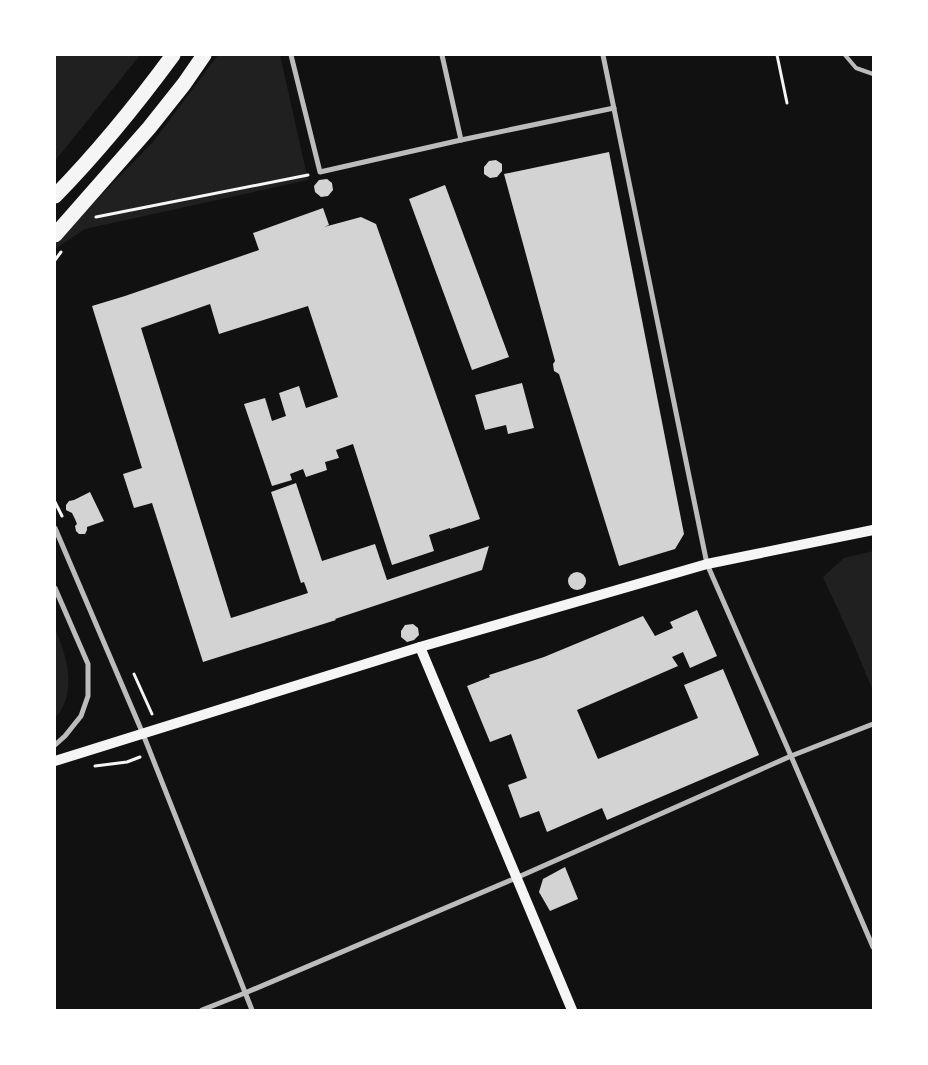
<svg xmlns="http://www.w3.org/2000/svg" width="928" height="1065" font-family="Rubik,sans-serif">
<style>
.green{fill:#202020}
.building{fill:#d3d3d3}
.lines{fill:none;stroke-linecap:round;stroke-linejoin:round}
.path{stroke:#f5f5f5;stroke-width:3}
.service{stroke:#bcbcbc;stroke-width:4}
.minor{stroke:#bcbcbc;stroke-width:5}
.secondary{stroke:#f5f5f5;stroke-width:10}
.motorway{stroke:#f5f5f5;stroke-width:15}
</style>
<rect width="100%" height="100%" fill="#111"/>
<g class="green">
<polygon points="55,55 140,55 55,161"/>
<polygon points="218,55 280,55 308,180 85,229 55,249 55,245 72,225 153,142"/>
<polygon points="873,551 873,691 852,640 823,577 844,558"/>
<path d="M55 629C67 656 78 693 55 718Z"/>
</g>
<g class="building">
<polygon points="609,152 684,534 675,549 619,566 559,374 554,371 553,364 555,361 504,174"/>
<polygon points="496,160 502,164 502,171 497,177 490,178 484,174 484,167 489,161"/>
<polygon points="327,179 332,183 333,190 328,196 321,197 315,192 314,186 319,180"/>
<polygon points="445,185 509,357 472,370 409,199"/>
<polygon points="323,208 329,225 324,227 361,217 376,224 480,519 450,529 450,528 429,535 434,551 392,565 353,444 336,450 339,458 325,462 327,470 306,477 303,469 290,474 292,480 272,486 244,404 265,398 272,421 286,416 279,393 299,386 306,408 338,397 308,306 219,334 210,304 141,328 231,618 308,593 304,582 301,583 271,492 296,483 322,561 375,544 387,580 489,546 482,570 335,619 336,620 203,662 152,503 134,508 123,474 142,468 92,306 125,296 259,250 253,233"/>
<polygon points="522,383 534,428 508,434 506,425 485,430 475,395"/>
<polygon points="90,492 104,521 87,527 87,530 85,534 79,534 76,531 75,526 77,524 75,519 72,513 66,510 66,505 69,501 74,500"/>
<circle cx="577" cy="581" r="9"/>
<polygon points="697,610 717,656 690,668 683,652 672,657 678,666 577,710 598,759 698,718 684,685 723,669 759,755 607,820 602,808 547,832 539,811 520,818 508,785 527,778 511,734 490,742 467,686 490,677 489,675 544,657 643,616 655,636 673,628 670,622"/>
<polygon points="413,624 418,628 419,635 414,640 407,642 401,637 401,631 405,625"/>
<polygon points="565,867 578,899 550,911 539,892 543,879"/>
</g>
<g class="lines">
<g class="path">
<polyline points="777,55 787,103"/>
<polyline points="96,217 308,175"/>
<polyline points="55,260 61,252"/>
<polyline points="55,502 62,516"/>
<polyline points="134,674 152,714"/>
<polyline points="95,766 127,762 140,757"/>
</g>
<polyline class="service" points="845,55 856,68 873,74"/>
<g class="minor">
<polyline points="291,55 320,172 461,140 614,108"/>
<polyline points="442,55 461,140"/>
<polyline points="603,55 707,564 791,756 873,947"/>
<polyline points="55,528 143,734 252,1010"/>
<polyline points="55,588 88,664 88,696 81,716 65,736 55,745"/>
<polyline points="202,1010 245,993 516,878 791,756 873,724"/>
</g>
<g class="secondary">
<polyline points="420,647 572,1010"/>
<polyline points="55,761 420,647 707,564 873,530"/>
</g>
<g class="motorway">
<path d="M55 196C98 152 137 104 173 55"/>
<polyline points="55,235 149,128 184,84 204,55"/>
</g>
</g>
<rect width="928" height="1065" fill="none" stroke="#ffffff" stroke-width="112"/>
</svg>
